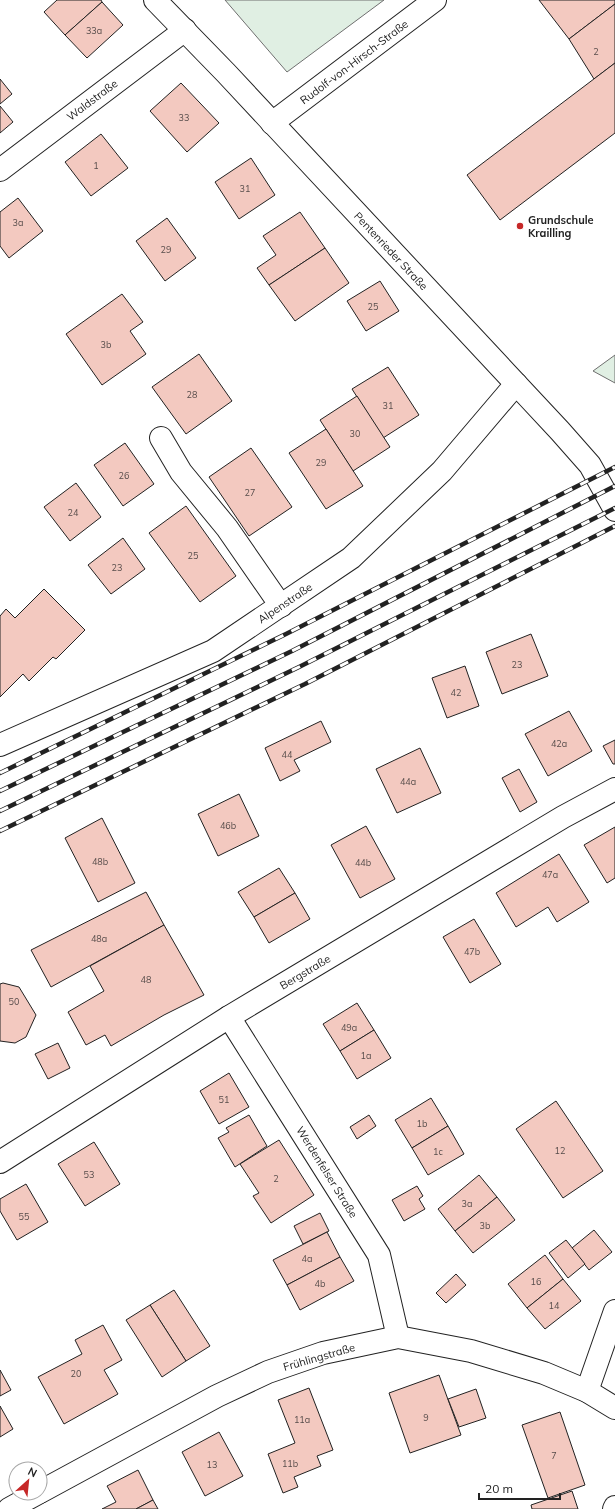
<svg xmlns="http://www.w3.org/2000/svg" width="615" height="1509" font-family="Mulish,sans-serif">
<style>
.green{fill:#e0efe3;stroke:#6f6f6f}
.building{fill:#f3c9c0;stroke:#222}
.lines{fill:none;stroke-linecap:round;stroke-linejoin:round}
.minor-casing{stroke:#222;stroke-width:24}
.minor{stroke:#fff;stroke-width:22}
.rail-casing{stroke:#222;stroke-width:4.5}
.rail{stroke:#fff;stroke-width:3;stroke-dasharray:9;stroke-linecap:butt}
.poi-dot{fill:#c62828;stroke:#fff;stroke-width:1.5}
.labels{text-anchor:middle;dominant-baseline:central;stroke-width:3;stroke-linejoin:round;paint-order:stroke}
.number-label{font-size:9px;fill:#564c4a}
.street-label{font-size:11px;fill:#222;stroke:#fff}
.poi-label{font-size:11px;font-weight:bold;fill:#222;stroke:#fff;text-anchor:start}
</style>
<rect width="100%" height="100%" fill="#fff"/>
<g class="green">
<polygon points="225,0 384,0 287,72"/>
<polygon points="615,355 615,383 593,371"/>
</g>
<g class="building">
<polygon points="57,0 101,0 102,2 65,35 44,12"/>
<polygon points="539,0 615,0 615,4 569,39"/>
<polygon points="102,2 123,25 87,58 65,35"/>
<polygon points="615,4 615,63 594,79 569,39"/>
<polygon points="615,63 615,133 500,220 467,175"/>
<polygon points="0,79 12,94 0,104"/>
<polygon points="181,83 219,123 187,152 150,111"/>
<polygon points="0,106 13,122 0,133"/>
<polygon points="101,134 128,168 91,196 65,162"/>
<polygon points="251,158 275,195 239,219 215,182"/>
<polygon points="18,198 43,231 9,258 0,246 0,212"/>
<polygon points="300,212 325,248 269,285 257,268 276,255 263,236"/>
<polygon points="167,218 196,258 165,281 136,241"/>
<polygon points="325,248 349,283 295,321 269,285"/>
<polygon points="380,281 399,311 366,331 347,301"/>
<polygon points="122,294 143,322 130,331 146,354 102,385 66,334"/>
<polygon points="199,354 232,401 186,434 152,387"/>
<polygon points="388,367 419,415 383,438 352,389"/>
<polygon points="357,396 390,447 353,471 320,420"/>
<polygon points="326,429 363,486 326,509 289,453"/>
<polygon points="125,443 154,484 123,506 94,465"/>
<polygon points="251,448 292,507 249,536 209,477"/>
<polygon points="76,483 101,517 70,541 44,507"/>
<polygon points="186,506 236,576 200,602 149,533"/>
<polygon points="123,538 145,569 111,594 88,565"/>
<polygon points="44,589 85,630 56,659 53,657 29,681 23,674 0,697 0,616 6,609 15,618"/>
<polygon points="531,634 548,676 502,694 486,652"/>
<polygon points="465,666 479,706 447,718 432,678"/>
<polygon points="569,711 592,751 548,776 525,734"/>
<polygon points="321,721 331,742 294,760 300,771 280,781 265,748"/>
<polygon points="615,740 615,764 613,764 603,746"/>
<polygon points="420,748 441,793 397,813 376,769"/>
<polygon points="519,769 537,802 520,812 502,778"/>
<polygon points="239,794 259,836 218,856 198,814"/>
<polygon points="102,818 135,883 98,902 65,838"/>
<polygon points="366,826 395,879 360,898 331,845"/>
<polygon points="615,827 615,878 607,883 584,845"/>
<polygon points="559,854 589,902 557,922 548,907 516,927 496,893"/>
<polygon points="279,868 295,893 254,917 238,892"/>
<polygon points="146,892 164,925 51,987 31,950"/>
<polygon points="295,893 310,919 269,943 254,917"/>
<polygon points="474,919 501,964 470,983 443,937"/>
<polygon points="164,925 204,995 164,1015 111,1046 105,1035 86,1045 68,1012 104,991 90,966"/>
<polygon points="3,983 19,987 36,1015 26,1037 15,1043 0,1041 0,984"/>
<polygon points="357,1003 374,1030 340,1051 323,1024"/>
<polygon points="374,1030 391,1058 357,1079 340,1051"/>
<polygon points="58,1043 70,1068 48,1079 35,1054"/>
<polygon points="229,1073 249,1107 219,1124 200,1091"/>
<polygon points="431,1098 448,1126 412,1148 395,1120"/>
<polygon points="556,1101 603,1171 563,1198 516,1129"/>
<polygon points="249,1115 267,1146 235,1167 218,1138 229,1132 226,1128"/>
<polygon points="369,1115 376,1126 357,1139 350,1127"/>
<polygon points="448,1126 464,1154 428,1175 412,1148"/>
<polygon points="279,1140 314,1195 271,1223 253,1196 259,1193 240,1164"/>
<polygon points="94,1142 120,1184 85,1206 58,1164"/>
<polygon points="479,1175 497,1197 455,1231 438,1209"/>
<polygon points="26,1184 48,1222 17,1240 0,1211 0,1199"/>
<polygon points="417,1186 423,1196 419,1199 425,1209 404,1221 392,1200"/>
<polygon points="497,1197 515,1220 473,1253 455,1231"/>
<polygon points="320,1213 329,1231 303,1244 294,1226"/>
<polygon points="594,1230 612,1252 589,1270 572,1248"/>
<polygon points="327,1232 340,1257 287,1285 273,1260"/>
<polygon points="566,1240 585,1264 568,1278 549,1253"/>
<polygon points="545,1255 563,1279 527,1308 508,1284"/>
<polygon points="340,1257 354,1281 300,1310 287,1285"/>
<polygon points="456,1274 466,1285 446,1303 436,1293"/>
<polygon points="563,1279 581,1301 545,1329 527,1308"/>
<polygon points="174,1290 210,1346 186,1361 150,1305"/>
<polygon points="150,1305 186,1361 162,1377 126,1320"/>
<polygon points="103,1325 122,1360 104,1370 118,1394 64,1424 38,1377 82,1354 75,1340"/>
<polygon points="0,1370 11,1390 0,1396"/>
<polygon points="439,1375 461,1435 410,1453 389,1393"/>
<polygon points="309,1388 333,1450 317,1456 321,1466 294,1477 298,1487 283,1493 268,1454 295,1443 278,1400"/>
<polygon points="476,1389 486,1418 459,1427 448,1399"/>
<polygon points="0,1406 13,1429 0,1437"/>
<polygon points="560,1412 585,1485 548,1498 522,1425"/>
<polygon points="219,1432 243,1476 205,1496 182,1452"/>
<polygon points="138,1470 153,1500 136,1509 102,1509 116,1502 107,1486"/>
<polygon points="572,1491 578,1509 532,1509 531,1505"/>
<polygon points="153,1500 158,1509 136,1509"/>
</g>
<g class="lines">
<g class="minor-casing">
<g id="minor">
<polyline points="155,0 226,73 560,431 590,465 615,510"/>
<polyline points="272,123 435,0"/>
<polyline points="0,170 185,30"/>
<polyline points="161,438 181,472 227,528 281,606"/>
<polyline points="0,745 213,651 351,558 442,471 516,384"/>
<polyline points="229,1017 379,1255 398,1337"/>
<polyline points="0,1162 229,1017 563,817 615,789"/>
<polyline points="587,1391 615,1311"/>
<polyline points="40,1492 217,1396 268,1372 323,1353 398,1337 471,1351 544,1373 587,1391 615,1408"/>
<polyline points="9,1509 38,1493"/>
<polyline points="614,1509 615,1507"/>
</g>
</g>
<use href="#minor" class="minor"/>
<g class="rail-casing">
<g id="rail">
<polyline points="0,773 286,634 615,467"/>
<polyline points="0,791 292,651 615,486"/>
<polyline points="0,811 299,667 615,508"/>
<polyline points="0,831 305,684 615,526"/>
</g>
</g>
<use href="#rail" class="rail"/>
</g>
<circle class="poi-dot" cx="520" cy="226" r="4"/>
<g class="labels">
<g class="number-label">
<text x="94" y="30">33a</text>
<text x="596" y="51">2</text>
<text x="184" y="117">33</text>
<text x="96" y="165">1</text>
<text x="245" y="188">31</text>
<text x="18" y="222">3a</text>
<text x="166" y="249">29</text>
<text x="373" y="306">25</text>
<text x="106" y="344">3b</text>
<text x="192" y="394">28</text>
<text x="388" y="405">31</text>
<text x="355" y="433">30</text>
<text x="321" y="462">29</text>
<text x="124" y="475">26</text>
<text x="250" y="492">27</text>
<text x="73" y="512">24</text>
<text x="193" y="555">25</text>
<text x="117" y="567">23</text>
<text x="517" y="664">23</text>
<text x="456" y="692">42</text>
<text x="559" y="743">42a</text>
<text x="287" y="754">44</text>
<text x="408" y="781">44a</text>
<text x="228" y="825">46b</text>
<text x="100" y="861">48b</text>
<text x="363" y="862">44b</text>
<text x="550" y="874">47a</text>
<text x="99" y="938">48a</text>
<text x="472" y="951">47b</text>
<text x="146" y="979">48</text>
<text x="14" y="1001">50</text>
<text x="349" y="1027">49a</text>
<text x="366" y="1055">1a</text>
<text x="224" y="1099">51</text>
<text x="422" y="1123">1b</text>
<text x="560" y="1150">12</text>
<text x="438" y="1151">1c</text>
<text x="89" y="1174">53</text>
<text x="276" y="1178">2</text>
<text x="467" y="1203">3a</text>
<text x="24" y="1216">55</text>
<text x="485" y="1225">3b</text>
<text x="307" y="1258">4a</text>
<text x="536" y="1281">16</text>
<text x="320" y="1283">4b</text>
<text x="554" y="1305">14</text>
<text x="76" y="1373">20</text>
<text x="426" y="1417">9</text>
<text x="302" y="1419">11a</text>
<text x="554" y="1455">7</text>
<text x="290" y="1463">11b</text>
<text x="212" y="1464">13</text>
</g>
<g class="street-label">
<text transform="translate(354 62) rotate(-37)">Rudolf-von-Hirsch-Straße</text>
<text transform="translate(92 100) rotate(-37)">Waldstraße</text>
<text transform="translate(391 251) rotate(47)">Pentenrieder Straße</text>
<text transform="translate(285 603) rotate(-34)">Alpenstraße</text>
<text transform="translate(305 972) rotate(-31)">Bergstraße</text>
<text transform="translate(327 1172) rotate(58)">Werdenfelser Straße</text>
<text transform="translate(319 1357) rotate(-16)">Frühlingstraße</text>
</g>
<g class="poi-label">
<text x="528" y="220">Grundschule<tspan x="528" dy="13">Krailling</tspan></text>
</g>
</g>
<g transform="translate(28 1481) rotate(27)"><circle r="19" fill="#ffffff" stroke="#a7a7a7"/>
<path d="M0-3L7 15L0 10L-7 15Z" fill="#c62828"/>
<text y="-6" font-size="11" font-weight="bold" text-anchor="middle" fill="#222222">N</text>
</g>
<path d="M479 1493v6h81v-6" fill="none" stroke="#222222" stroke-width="2"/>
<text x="485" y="1493" font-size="12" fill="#222222" stroke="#ffffff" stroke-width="3" paint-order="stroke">20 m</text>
</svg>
